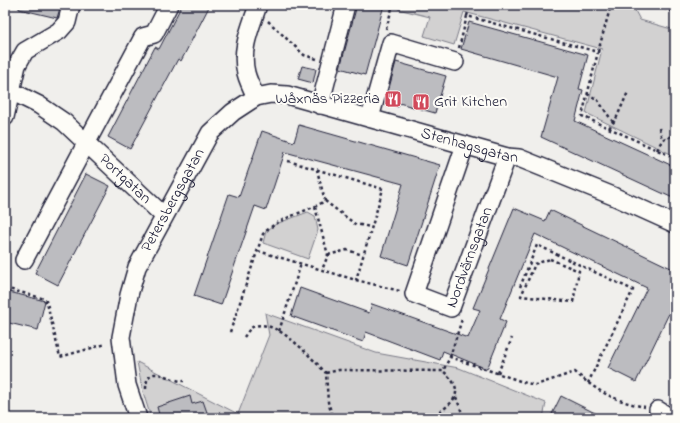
<svg xmlns="http://www.w3.org/2000/svg" width="680" height="423" font-family="'Indie Flower',sans-serif">
<style>
.green{fill:#d2d1d1;stroke:#7a7a86}
.building{fill:#bcbcc0;stroke:#22223b}
.lines{fill:none;stroke-linecap:round;stroke-linejoin:round}
.minor-casing{stroke:#22223b;stroke-width:20}
.path{stroke:#22223b;stroke-width:2.5;stroke-dasharray:3 3;stroke-linecap:butt}
.minor{stroke:#fdfcf7;stroke-width:17}
.labels{text-anchor:middle;dominant-baseline:central;stroke-width:4;stroke-linejoin:round;paint-order:stroke}
.poi-label{font-size:16px;fill:#22223b;stroke:#fdfcf7;text-anchor:end}
.street-label{font-size:16px;fill:#22223b;stroke:#fdfcf7}
</style>
<rect width="100%" height="100%" fill="#f0efec"/>
<filter id="ink" filterUnits="userSpaceOnUse"><feTurbulence type="fractalNoise" baseFrequency=".025" numOctaves="2"/><feDisplacementMap in="SourceGraphic" scale="8" xChannelSelector="R" yChannelSelector="G"/><feConvolveMatrix kernelMatrix="1 2 1 2 8 2 1 2 1" color-interpolation-filters="sRGB"/></filter>
<g filter="url(#ink)">
<g class="green">
<polygon points="399,5 632,5 640,20 675,30 675,156 586,113 602,49 464,12 454,45 424,36 430,17 398,9"/>
<polygon points="308,212 315,216 318,230 308,259 263,243 266,231 276,224"/>
<polygon points="265,313 376,353 459,368 546,403 543,418 151,418 143,392 137,362 238,414 269,335"/>
</g>
<g class="building">
<polygon points="19,5 61,5 57,18 19,9"/>
<polygon points="182,5 210,5 181,61 178,59 130,149 108,137 155,47 159,49"/>
<polygon points="357,5 384,5 365,75 340,68"/>
<polygon points="469,22 588,55 579,89 583,90 575,121 675,167 675,199 541,137 558,77 461,49"/>
<polygon points="396,62 446,76 435,113 399,103 398,107 385,103"/>
<polygon points="302,66 316,69 313,83 298,79"/>
<polygon points="299,125 440,165 408,265 381,256 403,184 285,152 266,210 255,206 221,305 194,296 229,194 239,197 262,131 294,142"/>
<polygon points="86,174 110,186 58,285 35,273"/>
<polygon points="514,208 545,221 550,210 675,270 675,301 636,382 608,368 647,288 535,234 500,319 506,322 487,369 443,351 440,360 366,332 363,342 291,316 300,288 369,313 372,304 468,338 480,310 473,308"/>
<polygon points="5,291 45,301 38,330 5,322"/>
<polygon points="190,396 192,404 203,401 209,418 160,418 157,407"/>
<polygon points="561,396 605,418 550,418"/>
</g>
<g class="lines">
<g class="minor-casing">
<g id="minor">
<path id="s1" d="M11 91 39 105 64 122 164 216"/>
<path d="M256 97C252 89 248 81 246 73 240 49 251 27 258 5"/>
<polyline points="320,105 346,5"/>
<polyline points="5,117 17,65 25,51 59,31 67,22 71,5"/>
<polyline points="370,118 391,43 455,62"/>
<path id="s2" d="M465 145 414 294 451 308 507 157"/>
<polyline points="24,260 143,37 154,34 169,5"/>
<polyline points="658,410 671,418"/>
<path id="s3" d="M138 418 127 385 121 337 129 295 137 267 210 133 233 112 256 97 271 94 287 95 507 157 519 158 613 196 675 224"/>
</g>
</g>
<g class="path">
<polyline points="652,5 675,12"/>
<polyline points="467,16 470,5"/>
<polyline points="268,21 304,55 317,59"/>
<polyline points="386,29 393,5"/>
<polyline points="459,48 467,16 598,52 582,116 675,158"/>
<polyline points="598,52 611,5"/>
<polyline points="587,94 597,99 613,122"/>
<polyline points="609,128 616,119 628,92"/>
<polyline points="659,128 662,139"/>
<path d="M657 150C663 138 662 138 675 136"/>
<polyline points="288,161 383,189 356,280"/>
<polyline points="325,201 355,224 371,227"/>
<polyline points="315,207 328,255 322,270"/>
<polyline points="258,251 356,280 400,291"/>
<polyline points="328,255 347,250 363,255"/>
<polygon points="550,259 579,271 573,302 521,296 535,264"/>
<polyline points="520,287 537,245 633,290 588,383"/>
<polyline points="5,288 45,299 47,303 60,357 106,344"/>
<polyline points="279,331 301,264"/>
<path d="M230 332 263 234C279 217 305 213 325 201L317 170"/>
<path d="M244 337C247 333 250 327 255 326 278 319 311 358 326 373L328 402 333 418"/>
<polyline points="450,357 462,319"/>
<path d="M326 373 339 370 443 371 450 357 526 383 536 385 575 372C598 392 615 401 645 407"/>
<polyline points="498,373 512,338"/>
<path d="M146 389C146 360 170 382 184 381"/>
<polyline points="456,397 464,418"/>
<path d="M429 418C452 405 469 393 443 371"/>
</g>
<use href="#minor" class="minor"/>
</g>
</g>
<defs>
<g id="restaurant-square" transform="scale(0.9)"><rect x="-9" y="-9" width="18" height="18" rx="4" fill="#d1495b" stroke="#fdfcf7"/><path d="M-5-6h1v4h1v-4h1v4h1v-4h1v5L-1.5 .5V6h-2V.5L-5-1ZM5-6V6H3V1.5H1.5Q1.5-4 5-6Z" fill="#fff"/></g>
</defs>
<g fill-rule="evenodd">
<use href="#restaurant-square" x="393" y="99"/>
<use href="#restaurant-square" x="421" y="102"/>
</g>
<g class="labels">
<g class="poi-label">
<text x="380" y="99">Wåxnäs Pizzeria</text>
<text x="434" y="102" text-anchor="start">Grit Kitchen</text>
</g>
<g class="street-label">
<text stroke="none"><textPath href="#s3" startOffset="587">Stenhagsgatan</textPath></text>
<text stroke="none"><textPath href="#s1" startOffset="145">Portgatan</textPath></text>
<text stroke="none"><textPath href="#s3" startOffset="231">Petersbergsgatan</textPath></text>
<text stroke="none"><textPath href="#s2" startOffset="251">Nordvärnsgatan</textPath></text>
</g>
</g>
<rect width="680" height="423" fill="none" stroke="#fdfcf7" stroke-width="20"/>
<rect x="10" y="10" width="660" height="403" fill="none" stroke="#22223b" stroke-width="1.5" filter="url(#ink)"/>
</svg>
